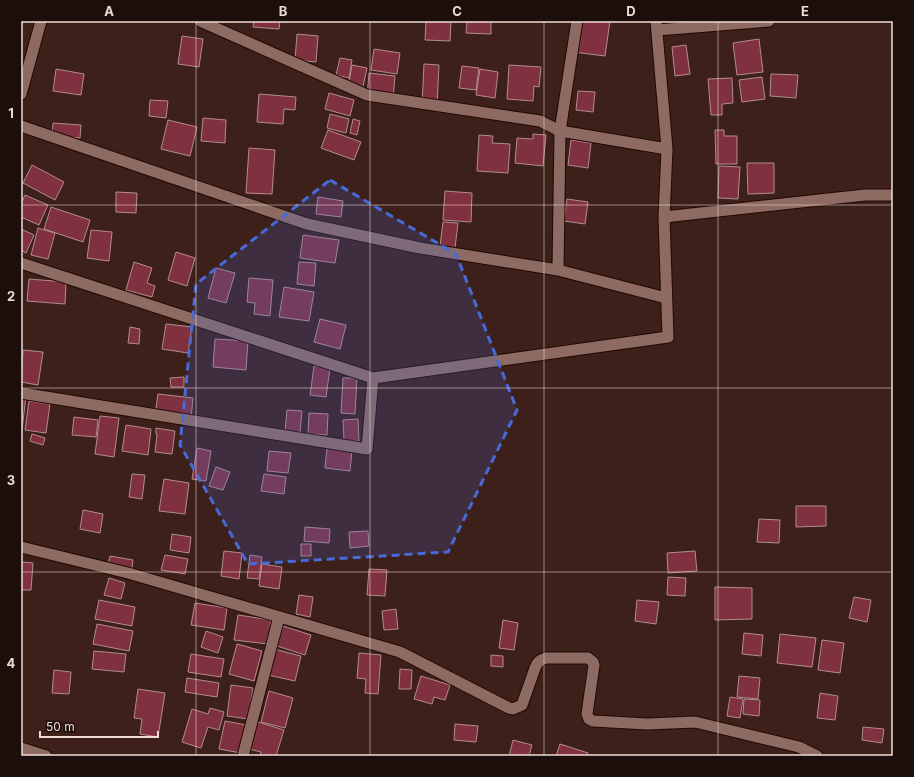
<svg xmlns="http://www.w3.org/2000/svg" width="914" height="777" viewBox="0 0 914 777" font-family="Inter,sans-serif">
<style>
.building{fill:#80313f;stroke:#b28c90}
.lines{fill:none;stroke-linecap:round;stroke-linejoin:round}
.minor-casing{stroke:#220804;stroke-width:13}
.minor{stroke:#8d6b62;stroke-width:11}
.marked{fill:#476ad8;fill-opacity:0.2;stroke:#476ad8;stroke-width:3;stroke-dasharray:8 5;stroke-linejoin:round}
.grid{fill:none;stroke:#efdbd6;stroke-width:1;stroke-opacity:0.55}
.neatline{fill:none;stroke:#efdbd6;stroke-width:1.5}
.grid-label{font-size:13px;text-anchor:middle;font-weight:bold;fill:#efdbd6}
</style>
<rect width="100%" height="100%" fill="#3d2019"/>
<!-- building -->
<path class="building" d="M254 21H280L279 29 253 27Z
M426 21H451L450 41 425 40Z
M467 21H491V34L466 33Z
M578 21H610L605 56 573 52Z
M297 34 318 36 316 62 295 60Z
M182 36 203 39 199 67 178 64Z
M759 39 763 72 737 75 733 43Z
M686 45 690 74 675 76 672 47Z
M374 49 400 53 397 74 371 70Z
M340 58 352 60 349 78 336 75Z
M424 64 439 65 437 105H422Z
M352 65 367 68 362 91 348 88Z
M509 65 541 67 539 87 534 86 533 101 507 99Z
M462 66 479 68 476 90 459 88Z
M56 69 84 74 81 95 53 91Z
M480 69 498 72 495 98 476 95Z
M369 73 395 76 393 99 367 97Z
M771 74 798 75 796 98 770 96Z
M762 77 765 99 742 102 739 80Z
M732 78 733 103 722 104V115H711L708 79Z
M578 91 595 92 593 112 576 110Z
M329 93 354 100 350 116 325 109Z
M259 94 296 97 295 110 284 109 283 124 257 122Z
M150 100 168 101 166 118 149 116Z
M330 114 349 119 346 133 327 128Z
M203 118 226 120 225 143 201 141Z
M353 119 360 121 357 135 350 133Z
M168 120 197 127 190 156 161 149Z
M53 123 81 125 80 138 52 136Z
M328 130 361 142 354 160 321 148Z
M715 130H724V136H737V164H716Z
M533 134 546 135 543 166 515 163 517 138 533 139Z
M479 135 493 136 492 143 510 144 508 173 477 171Z
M571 140 591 143 588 168 568 165Z
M249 148 275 150 272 194 246 193Z
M747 163H774V193L748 194Z
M32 165 64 182 55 200 23 183Z
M719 166 740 167 738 199 718 198Z
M445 191 472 193 471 222 443 220Z
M116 192 137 193 136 213 116 212Z
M25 195 48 205 39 225 21 217V204Z
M318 197 343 201 341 217 316 214Z
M567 199 588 202 585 224 564 221Z
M51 207 90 220 83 242 44 229Z
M443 222 458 223 455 248 440 246Z
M38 228 55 233 48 259 31 255Z
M21 229 34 235 26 253 21 250Z
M91 230 112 232 109 261 87 258Z
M303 235 339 240 335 263 300 258Z
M176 252 195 258 187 286 168 280Z
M134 262 152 268 147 283 155 286 152 297 126 290Z
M299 262 316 263 314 286 297 284Z
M216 268 235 273 226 303 208 298Z
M249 278 273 280 270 316 254 314 255 303 247 302Z
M29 279 66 282 65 304 27 301Z
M284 287 314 292 309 321 279 317Z
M320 319 346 325 340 349 314 342Z
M166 324 192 327 188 353 162 349Z
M130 327 140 329 139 344 128 343Z
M215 339 248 341 246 370 213 367Z
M23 350 43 352 38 385 21 382Z
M314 366 330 368 326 397 310 395Z
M184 377V387H171L170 378Z
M343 378H357L355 414 341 413Z
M158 394 193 398 191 419 155 415Z
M21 396H26L22 430H21Z
M29 401 50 404 46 433 25 430Z
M287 410 302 411 300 432 285 431Z
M309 413 328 414 327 435 308 434Z
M100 416 119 418 114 457 95 454Z
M74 417 98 420 96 437 72 435Z
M358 419 359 441H344L343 420Z
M126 425 151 429 148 455 122 451Z
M156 428 175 431 172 454 155 452 157 434H156Z
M32 434 45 438 43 445 30 441Z
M197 448 211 451 206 481 192 479Z
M327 448 352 450 350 471 325 468Z
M269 451 291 453 288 473 267 471Z
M216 467 230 472 223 490 209 486Z
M132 474 145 475 142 499 129 497Z
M264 474 286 477 284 494 261 491Z
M164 479 189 483 185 514 159 511Z
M796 506H826V526L796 527Z
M83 510 103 514 100 533 80 529Z
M759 519 780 520 779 543 757 542Z
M305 527 330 529 329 543 304 541Z
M368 531 369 546 350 548 349 532Z
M172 534 191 537 189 553 170 550Z
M301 544H311V556H301Z
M224 551 242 553 239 579 221 576Z
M695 551 697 571 668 573 667 553Z
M165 555 188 559 185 574 161 570Z
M250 555 262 557 259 579 247 578Z
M110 556 133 560 132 568 108 564Z
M21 562 33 563 31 590H21Z
M262 564 282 567 279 589 259 586Z
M369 569 387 570 385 596 367 595Z
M668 577 686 578 685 596 667 595Z
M109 578 125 583 121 599 104 595Z
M715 587 752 588V619L715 620Z
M299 595 313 597 310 617 296 614Z
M854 597 871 600 867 622 849 618Z
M99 600 135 607 132 626 95 619Z
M637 600 659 602 656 624 635 621Z
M195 603 227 608 224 630 191 625Z
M396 609 398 629 384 630 382 611Z
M238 615 271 620 268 644 234 640Z
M503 620 518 623 514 650 499 648Z
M97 624 133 631 129 651 93 644Z
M283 626 311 635 305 655 277 646Z
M206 631 223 637 218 653 201 647Z
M744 633 763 635 761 656 742 654Z
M780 634 816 638 812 667 777 663Z
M822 640 844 643 840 673 818 670Z
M237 644 262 651 254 681 229 674Z
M274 649 301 656 295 681 268 675Z
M94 651 126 654 124 672 92 669Z
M359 653 381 655 378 694 365 693 366 679 357 678Z
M191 654 224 659 221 677 188 672Z
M491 655 503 656V667L491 666Z
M400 669 412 670 411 689H399Z
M54 670 71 672 69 694 52 693Z
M421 676 450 685 445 700 434 697 432 704 414 699Z
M739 676 760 678 758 699 737 697Z
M187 678 219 683 217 697 185 692Z
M231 685 253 688 248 719 227 716Z
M138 689 165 693 158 737 140 734 142 719 134 718Z
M269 691 293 698 285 728 261 722Z
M820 693 838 696 835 720 817 718Z
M730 697 743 699 740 718 727 716Z
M744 699 760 700 759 716 743 714Z
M210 708 224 712 219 730 208 727 201 748 182 742 192 709 208 714Z
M225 721 246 725 241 753 219 749Z
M258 722 284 730 276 756H260L261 752 249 749Z
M455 724 478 726 476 742 454 740Z
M863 727 884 729 882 743 862 740Z
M513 740 532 745 529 756H509Z
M560 744 588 753 587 756H556Z"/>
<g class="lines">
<!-- minor casing -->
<g class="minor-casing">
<path id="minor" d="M200 21 367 95 540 121 560 131 558 270 666 298
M577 21 560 131 667 149
M657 30 769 21
M21 94 41 21
M21 126 307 224 420 248 558 270
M664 217 865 195H893
M21 263 373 378
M21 393 367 449 373 378 668 337 664 217 667 149 656 21
M21 547 128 573 400 652 509 708 513 709 522 705 535 668C537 662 540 660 546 658H588L593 662 594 665 587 714 589 719 593 721 647 724 695 722 799 747 817 756
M21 748 46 756
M243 756 279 617"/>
</g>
<!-- minor -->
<use href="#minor" class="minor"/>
</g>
<!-- marked area -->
<path class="marked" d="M330 180 456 254 517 410 448 552 248 564 180 445 196 284Z"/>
<!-- grid -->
<path class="grid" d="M196 21V756M370 21V756M544 21V756M718 21V756M21 205H893M21 388H893M21 572H893"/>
<!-- border -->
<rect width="914" height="777" fill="none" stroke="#1b0e0b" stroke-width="44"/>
<!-- scale -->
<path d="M40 731v6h118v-6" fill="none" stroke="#efdbd6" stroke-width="2"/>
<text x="46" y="731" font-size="12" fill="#efdbd6" stroke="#1b0e0b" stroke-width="3" paint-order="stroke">50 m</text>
<rect x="22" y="22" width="870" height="733" class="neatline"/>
<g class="grid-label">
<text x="109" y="16">A</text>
<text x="283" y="16">B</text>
<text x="457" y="16">C</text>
<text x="631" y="16">D</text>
<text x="805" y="16">E</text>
<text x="11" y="118">1</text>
<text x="11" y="301">2</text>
<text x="11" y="485">3</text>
<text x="11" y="668">4</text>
</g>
</svg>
